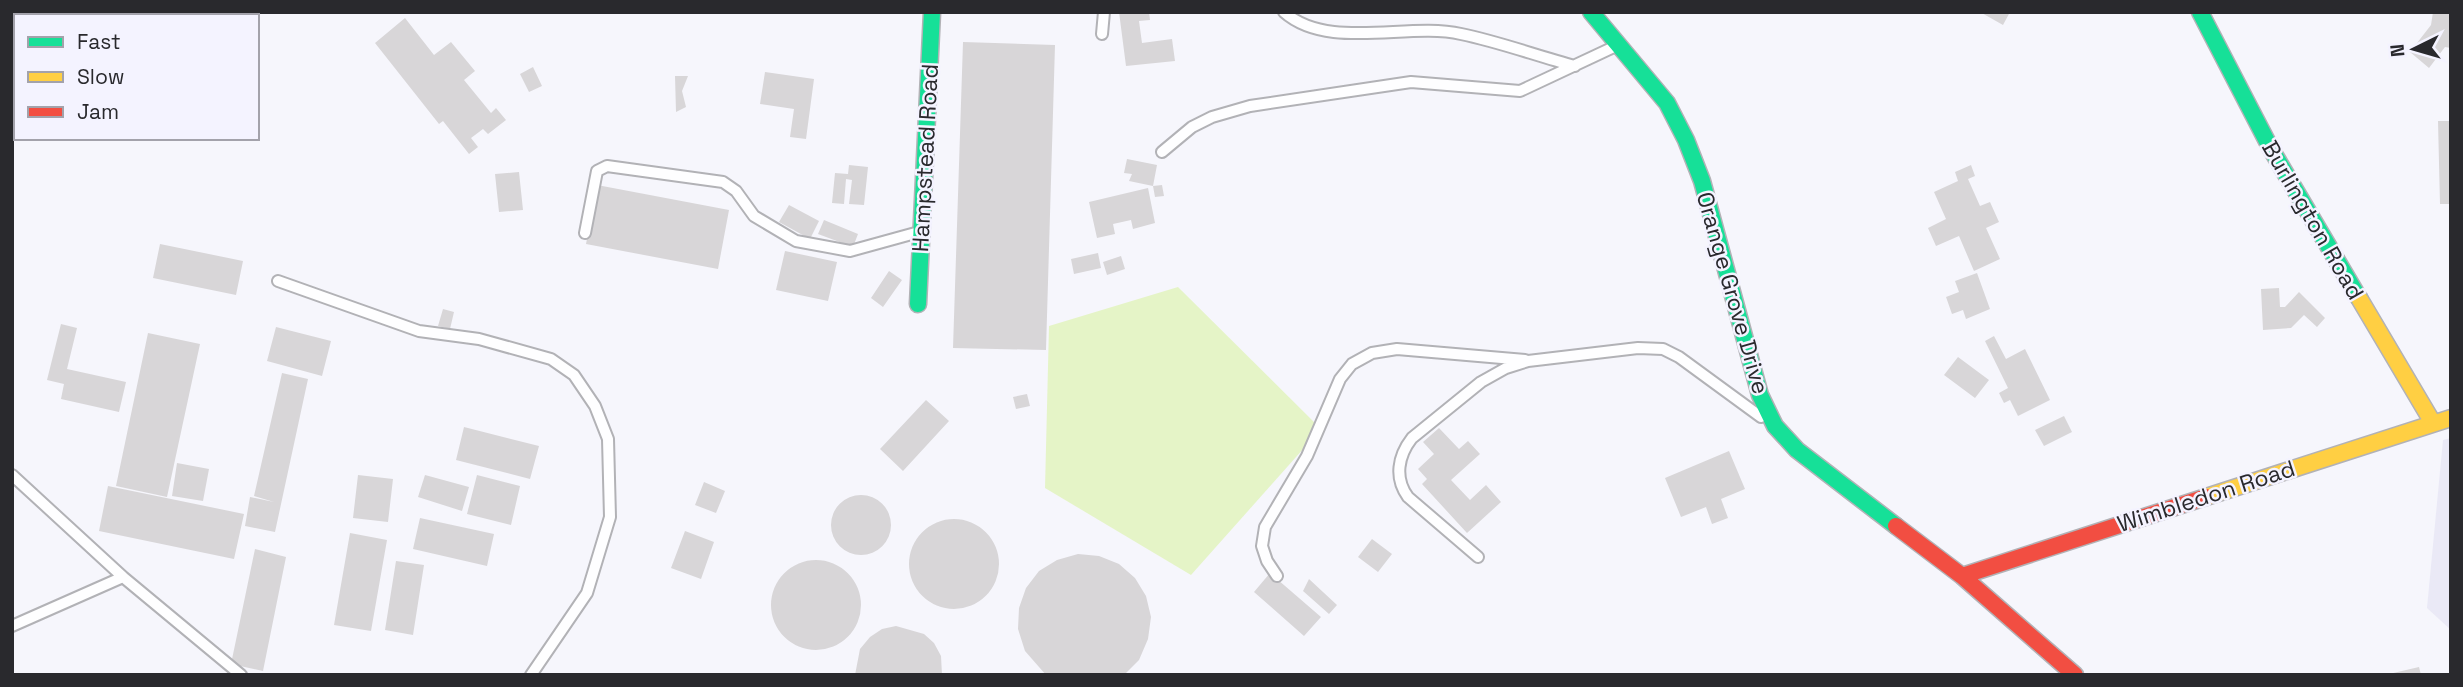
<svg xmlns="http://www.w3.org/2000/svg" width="2463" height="687" viewBox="0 0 2463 687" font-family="'Space Grotesk',sans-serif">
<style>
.built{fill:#eae9f6}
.green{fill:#e5f4c7}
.building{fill:#d8d6d8}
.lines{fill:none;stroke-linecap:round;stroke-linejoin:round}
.lane-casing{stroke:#b2b2b6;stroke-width:14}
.fast-casing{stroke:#b2b2b6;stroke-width:19}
.slow-casing{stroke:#b2b2b6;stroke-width:19}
.jam-casing{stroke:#b2b2b6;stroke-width:19}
.lane{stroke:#fefeff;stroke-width:10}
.fast{stroke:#16e098;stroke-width:16}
.slow{stroke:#ffcf43;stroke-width:16}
.jam{stroke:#f24e42;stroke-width:16}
.labels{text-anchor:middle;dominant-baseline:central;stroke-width:5;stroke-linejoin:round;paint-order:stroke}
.street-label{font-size:23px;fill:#29292d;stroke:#f4f3ff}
</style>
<rect width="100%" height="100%" fill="#f6f6fc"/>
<!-- built -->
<path class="built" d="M2451 438V630L2427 608 2443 440Z"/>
<!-- green -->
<path class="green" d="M1178 287 1321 429 1191 575 1045 488 1049 326Z"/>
<!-- building -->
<path class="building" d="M1119 12H1149L1150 20 1139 21 1142 43 1172 39 1175 61 1126 66Z
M1980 12H2010L2003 25Z
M2433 12H2451V48L2445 47 2429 68 2410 52 2431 25Z
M405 18 434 55 451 42 475 71 464 80 491 113 496 108 506 120 488 134 483 129 471 138 478 147 469 154 443 121 439 124 375 43Z
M963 42 1055 45 1046 350 953 348Z
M533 67 542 86 529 92 520 74Z
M765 72 814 79 806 139 790 137 794 109 760 104Z
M675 76H688L682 91 686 107 676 112Z
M2438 121H2451V204H2440Z
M1127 159 1157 165 1153 186 1129 181 1132 174 1124 173Z
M849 165 868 167 864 205 849 204 852 180 846 179 844 204 832 203 835 173 848 174Z
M1971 165 1975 176 1968 179 1980 206 1990 202 1999 222 1986 228 2000 259 1974 271 1959 236 1936 246 1928 228 1946 219 1934 192 1958 181 1955 172Z
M519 172 523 210 499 212 495 174Z
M597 185 729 210 718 269 586 244Z
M1162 185 1164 196 1155 197 1153 186Z
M1148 188 1155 223 1133 229 1131 220 1113 224 1115 234 1097 238 1089 202Z
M789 205 819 221 810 239 779 222Z
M824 220 858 234 853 247 818 234Z
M160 244 243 261 236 295 153 278Z
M785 251 837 262 828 301 776 290Z
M1098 253 1101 268 1074 274 1071 259Z
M1121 256 1125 269 1107 275 1103 262Z
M889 271 902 280 883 307 871 298Z
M1977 273 1990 309 1966 319 1963 310 1952 314 1946 297 1959 292 1955 281Z
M2279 288 2280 307H2285L2299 292 2325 318 2317 327 2304 315 2291 328 2263 330 2261 289Z
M443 309 454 312 450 329 438 326Z
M61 324 77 328 67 369 126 382 119 412 61 399 64 384 47 380Z
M276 327 331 341 322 376 267 361Z
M148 333 200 344 167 497 116 486Z
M1994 336 2006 359 2025 349 2050 400 2018 416 2010 400 2004 403 1999 393 2008 388 1985 341Z
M1958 357 1989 380 1975 398 1944 375Z
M282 373 308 379 275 532 245 526 250 497 274 502 254 496Z
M1027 394 1030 406 1016 409 1013 397Z
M926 400 949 421 903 471 880 449Z
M2064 416 2072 432 2044 446 2035 430Z
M464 427 539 446 530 479 456 460Z
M1439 428 1459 449 1468 441 1480 454 1451 480 1470 500 1486 485 1501 502 1467 533 1422 484 1427 479 1418 469 1434 454 1423 442Z
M1729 451 1745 489 1721 499 1728 518 1712 524 1706 507 1681 517 1665 478Z
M177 463 209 469 203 501 172 496Z
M358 475 393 479 388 522 353 518Z
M425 475 469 487 462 511 418 497Z
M477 475 520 486 511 525 467 514Z
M704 482 725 491 716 513 695 505Z
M108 486 244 514 234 559 99 531Z
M831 525a30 30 0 1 1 60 0a30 30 0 1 1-60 0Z
M420 518 494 534 487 566 413 549Z
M909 564a45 45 0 1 1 90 0a45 45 0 1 1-90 0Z
M685 531 714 542 701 579 671 568Z
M350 533 387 540 371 631 334 625Z
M1372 539 1392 554 1378 572 1358 557Z
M255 549 286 557 263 671 231 664Z
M1078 554 1099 556 1119 564 1135 578 1146 596 1151 617 1148 639 1139 660 1124 675H1046L1025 651 1018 629 1019 608 1026 588 1039 571 1057 560Z
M771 605a45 45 0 1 1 90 0a45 45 0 1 1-90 0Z
M396 561 424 565 413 635 385 630Z
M1270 573 1321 617 1304 636 1254 592Z
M1309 579 1337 605 1329 614 1303 591Z
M896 626 924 634 934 643 941 656 942 675H855L860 649 870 637 882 629Z
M2419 667 2421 675H2389V674Z"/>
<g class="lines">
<!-- lane casing -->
<g class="lane-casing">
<path id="lane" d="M1284 12C1328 51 1408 22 1461 34 1500 42 1537 56 1575 66
M1102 34 1104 12
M1162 152 1192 127 1212 117 1250 106 1411 82 1520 91 1616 46
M585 233 597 171 607 166 723 182 736 191 754 216 796 241 850 251 919 232
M278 281 419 331 479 339 551 359 574 375 595 406 608 439 610 517 587 593 531 675
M12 475 123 577
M1478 557 1408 497C1394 478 1398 456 1412 438L1481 382 1506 368 1528 361 1638 348 1663 349 1679 357 1761 417
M1277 576 1267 561 1262 546 1265 527 1307 456 1340 379 1352 364 1372 353 1397 349 1525 360
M12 626 123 577 241 675"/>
</g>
<!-- fast casing -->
<g class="fast-casing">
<path id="fast" d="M1591 12 1667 103 1686 140 1702 181 1760 395 1775 426 1797 450 1896 526
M2200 12 2271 149 2359 298
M918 304 932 12"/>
</g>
<!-- slow casing -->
<g class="slow-casing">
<path id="slow" d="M2359 298 2433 423
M2206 497 2451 418"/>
</g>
<!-- jam casing -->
<g class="jam-casing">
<path id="jam" d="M1896 526 1962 576 2075 675
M1962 576 2206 497"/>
</g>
<!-- lane -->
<use href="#lane" class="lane"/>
<!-- fast -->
<use href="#fast" class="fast"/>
<!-- slow -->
<use href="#slow" class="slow"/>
<!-- jam -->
<use href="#jam" class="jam"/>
</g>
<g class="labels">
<!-- street labels -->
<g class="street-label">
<text transform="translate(925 158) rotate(-87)">Hampstead Road</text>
<text transform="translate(2313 220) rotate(60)">Burlington Road</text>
<text transform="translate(1733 293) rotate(74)">Orange Grove Drive</text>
<text transform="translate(2206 496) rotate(-18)">Wimbledon Road</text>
</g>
</g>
<!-- border -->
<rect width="2463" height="687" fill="none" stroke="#29292d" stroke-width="28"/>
<!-- legend -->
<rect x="14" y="14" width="245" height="126" fill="#f4f3ff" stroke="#a3a2ab" stroke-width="2"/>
<rect x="28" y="37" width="35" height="10" fill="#16e098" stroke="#a3a2ab" stroke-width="2"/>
<text x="77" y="49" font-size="21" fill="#29292d">Fast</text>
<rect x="28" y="72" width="35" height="10" fill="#ffcf43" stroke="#a3a2ab" stroke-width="2"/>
<text x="77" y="84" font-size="21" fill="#29292d">Slow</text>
<rect x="28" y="107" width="35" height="10" fill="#f24e42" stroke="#a3a2ab" stroke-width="2"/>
<text x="77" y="119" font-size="21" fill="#29292d">Jam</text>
<!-- north arrow -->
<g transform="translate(2414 49) rotate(265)" stroke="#f4f3ff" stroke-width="5" paint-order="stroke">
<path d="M0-5L12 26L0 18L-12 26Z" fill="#29292d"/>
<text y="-10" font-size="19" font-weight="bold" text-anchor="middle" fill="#29292d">N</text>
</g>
</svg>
